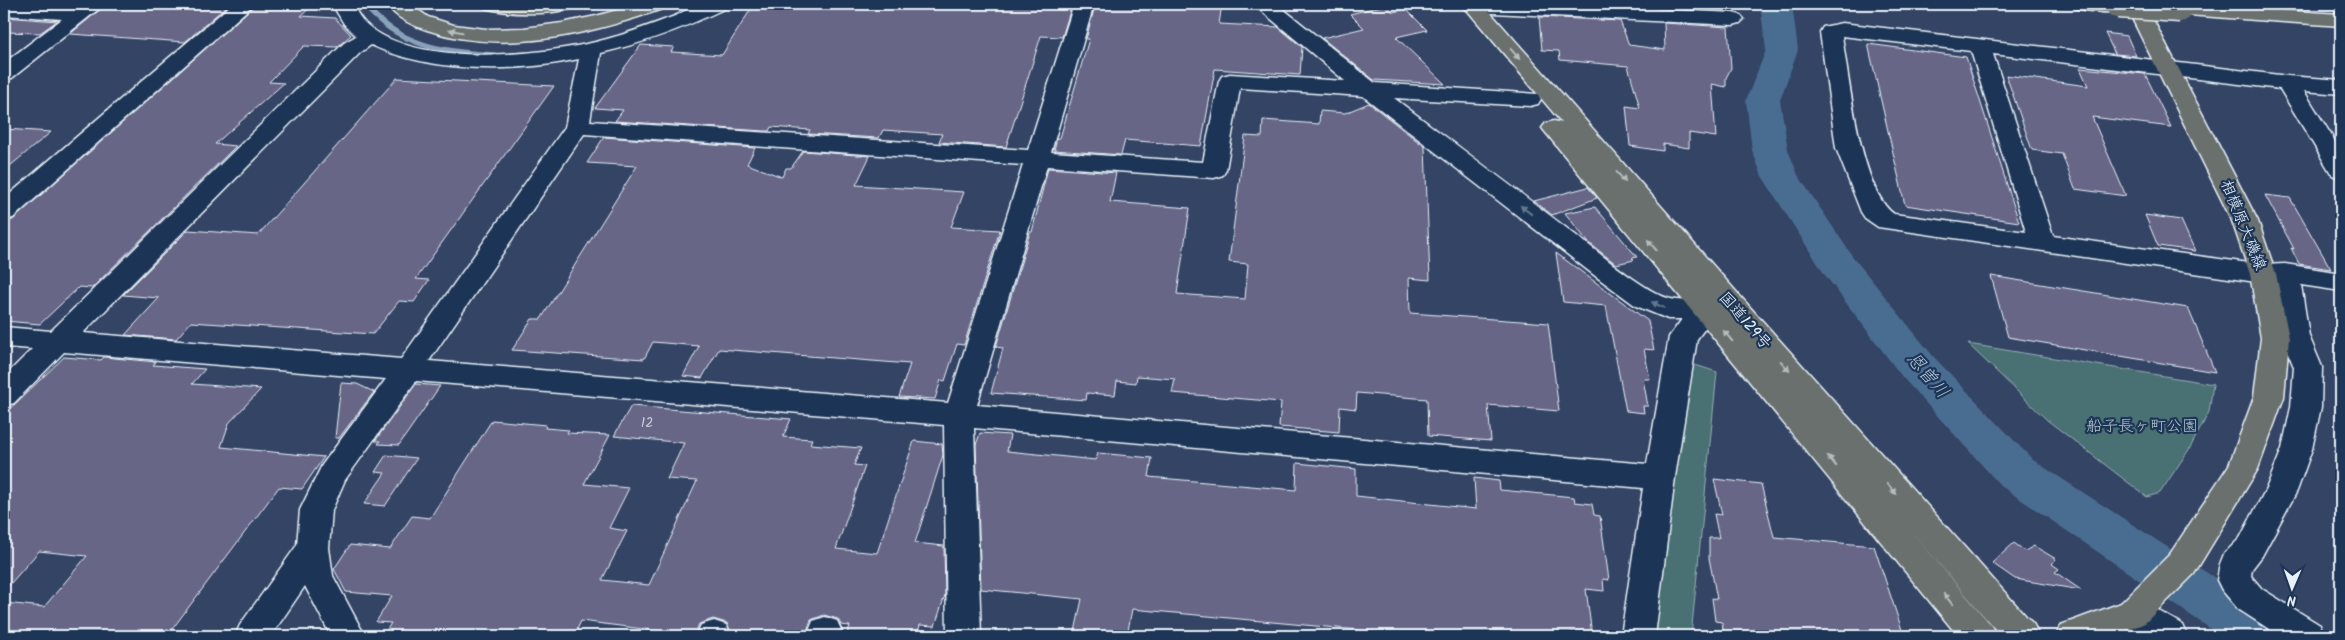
<svg xmlns="http://www.w3.org/2000/svg" width="2345" height="640" viewBox="0 0 2345 640" font-family="Kalam,'Klee One',sans-serif">
<style>
.green{fill:#486f73;stroke:#98b0b6}
.lines{fill:none;stroke-linecap:round;stroke-linejoin:round}
.stream{stroke:#89a2ba;stroke-width:5.5}
.river{fill:#4a6d91;fill-rule:evenodd}
.building{fill:#676687;stroke:#e8f1f8}
.minor-casing{stroke:#e8f1f8;stroke-width:3}
.major-casing{stroke:#e8f1f8;stroke-width:3}
.highway-casing{stroke:#e8f1f8;stroke-width:3}
.minor{fill:#1d3557;fill-rule:evenodd}
.major{fill:#6a706d;fill-rule:evenodd}
.highway{fill:#6a706d;fill-rule:evenodd}
.highway-bridge-casing{stroke:#e8f1f8;stroke-width:27;stroke-linecap:butt}
.highway-bridge{stroke:#6a706d;stroke-width:24}
.oneway{fill:#b6bdc0}
.oneway2{fill:#64778f}
.labels{text-anchor:middle;dominant-baseline:central;stroke-width:4.5;stroke-linejoin:round;paint-order:stroke}
.number-label{font-size:14px;fill:#c8cedc}
.street-label{font-size:16px;fill:#e8f1f8;stroke:#1d3557}
.park-label{font-size:16px;fill:#b0c4c9;stroke:#1d3557}
.water-label{font-size:18px;font-style:italic;fill:#b1c3d4;stroke:#1d3557}
</style>
<rect width="100%" height="100%" fill="#334465"/>
<filter id="ink" filterUnits="userSpaceOnUse"><feTurbulence type="fractalNoise" baseFrequency=".02" numOctaves="2"/><feDisplacementMap in="SourceGraphic" scale="10" xChannelSelector="R" yChannelSelector="G"/><feConvolveMatrix kernelMatrix="1 2 1 2 8 2 1 2 1" color-interpolation-filters="sRGB"/></filter>
<g filter="url(#ink)">
<!-- green -->
<path class="green" d="M1968 344 2213 384 2209 412 2190 448 2160 493 2147 497 2047 420Z
M1692 364 1717 372 1691 636H1650L1681 380Z"/>
<g class="lines">
<!-- stream -->
<path class="stream" d="M364 4C398 46 443 52 494 55"/>
<!-- river -->
<path class="river" d="M1760 4H1792L1798 50 1780 100 1788 150 1798 175 1853 257 1933 356 2033 460 2280 620 2288 636H2221L2001 486 1903 378 1825 275 1762 176 1752 150 1746 100 1766 50Z"/>
</g>
<!-- building -->
<path class="building" d="M107 4H229L185 42 70 34Z
M256 4H314L301 16 335 18 351 35 337 47 304 46 269 82 284 83 215 144 236 146 92 288 79 287 40 324 4 321V225L14 219Z
M754 4H1053L1072 5 1062 37 1041 36 1006 147 939 142 942 134 883 130 879 138 808 134 810 130 771 127 769 131H764L615 121 623 110 595 108 641 45 674 47 671 52 722 55Z
M1099 4H1222L1219 24 1278 27 1302 47 1300 75 1215 69 1201 146 1125 140 1121 155 1054 150 1057 138H1060L1089 39H1086L1095 6H1098Z
M1385 5 1393 12 1406 9 1427 30 1396 37 1445 84 1374 80 1322 38 1364 28 1350 14Z
M4 17 57 21 40 33 4 32Z
M1539 17 1620 21 1629 45 1665 50 1664 23 1728 27 1731 68 1726 78V87L1712 84 1716 137 1689 133V148L1663 144V151L1630 146 1626 106 1640 108 1628 66 1560 60 1559 51 1542 50Z
M2105 33 2127 36 2136 56 2115 54Z
M1868 44 1966 57 2019 222 1905 205Z
M2080 68 2145 74 2171 127 2092 117 2126 196 2075 189 2062 154 2032 150 2006 75 2088 86Z
M397 78 554 86 416 279 429 280 414 302 399 301 373 334 191 322 176 339 125 335 159 298 123 295 188 230 258 235Z
M1369 103 1425 147 1430 280 1409 278 1410 313 1548 323 1559 411 1488 405 1491 441 1428 436 1427 399 1357 393 1356 409 1340 407 1339 432 1279 427 1281 402 1172 393 1175 379 1137 376 1136 383 1117 381 1115 395 1087 393 1086 400 991 393 1003 348 996 347 1030 232H1032L1048 168 1116 173 1110 202 1190 208 1177 294 1245 299 1248 264 1229 262 1245 136 1262 137 1263 120 1319 124 1320 111 1345 113Z
M4 129 51 132 4 171Z
M604 137 755 148 747 164 782 177 786 168H791L803 151 870 156 856 185 964 192 951 227 1000 230 964 345 957 344 945 381 941 380 935 399 899 397 910 364 719 349 702 378 683 376 699 346 653 342 644 359 512 350 532 319H541L637 166 587 163Z
M1588 187 1597 198 1552 215 1534 201Z
M2265 195 2290 198 2331 269 2299 264 2291 248 2294 249Z
M1595 207 1637 257 1632 258 1634 260 1616 264 1588 242 1565 213Z
M2145 215 2181 220 2195 251 2158 246Z
M1556 253 1648 321 1654 350 1644 349 1650 379H1643L1648 406H1643L1644 413 1626 411 1606 306 1563 302Z
M1991 276 2188 308 2215 372 2008 337Z
M64 357 101 360 104 357 156 362 153 365 205 369 192 384 261 389 229 423 221 447 324 457 302 489 279 487 167 636H4V603L44 607 87 556 39 551 4 591V413L15 404Z
M341 383 357 384 374 392 339 438H335Z
M416 384 440 386 399 445 378 444 380 441H375Z
M631 406 791 419 783 437 812 439 810 444 861 448 854 465 865 466 836 549 877 553 914 441 942 444 943 455 915 543 944 546 945 595 935 626 920 625 917 636H846L850 626 841 625 838 619 824 615 811 620 805 636H733L727 623 713 619 699 624 694 636H648L651 630 581 621 574 636H383L391 623 376 622 392 596 346 592 334 569 350 545 390 549 412 516 430 518 492 420 546 425 545 428 569 430 567 433 610 435 584 484 629 488 609 528 627 531 602 580 649 585 697 481 667 479 684 443 614 436Z
M980 433 1010 435 1007 451 1096 460 1098 453 1152 458 1149 477 1296 490 1297 463 1356 469V496L1476 509 1474 478 1499 481 1500 490 1574 497 1575 502 1592 504 1594 515 1600 516 1609 580 1603 579 1604 591 1586 589 1592 635 1571 632 1572 636H1423L1132 609 1127 636H1074L1082 599 981 589 976 445Z
M386 455 417 458 385 506 364 504 385 473 375 472Z
M1714 479 1761 484 1774 537 1874 546 1904 636H1724L1722 622 1715 621 1712 598 1717 599 1709 558V538H1719L1714 514 1722 515Z
M2014 543 2025 551 2034 546 2056 559 2052 564 2059 569 2055 572 2081 590 2015 579 1992 563Z"/>
<g class="lines">
<!-- minor casing -->
<g class="minor-casing">
<path id="minor" d="M4 4 77 7 82 4H105L12 78 4 80V63L62 19 4 15Z
M232 4H254L13 218 4 220V199Z
M332 4H352C356 10 359 17 365 23 414 69 546 56 607 39 630 33 653 24 675 16 684 12 693 5 703 4 711 2 721 4 729 4L726 8C686 27 645 43 601 53L590 121 1028 150 1074 4H1094L1051 152 1203 162 1219 81 1222 76 1230 74 1345 81 1258 8 1255 4H1277L1375 83 1538 94 1541 99 1538 104 1530 106 1394 98C1458 146 1522 194 1586 243 1604 257 1650 295 1671 299 1690 304 1710 294 1728 299L1732 306 1728 313 1714 316 1697 339 1675 477 1655 636H1621L1643 488 974 428 981 636H947L944 425 416 381 345 480 332 510 329 548 333 576 365 636H331L305 586 271 636H235L240 625 297 545 300 510 322 465 386 379 64 352 14 403 4 406V377L32 349 4 347V327L51 331 344 43 356 36 344 24ZM371 45C431 73 515 73 579 59L565 127 401 359 83 333 360 53ZM1240 88 1363 96 1594 275 1636 306 1668 319H1682L1669 337 1647 464 977 405 1047 166 1214 178 1223 175 1226 170ZM584 134 1023 165 948 403 429 361Z
M1465 4H1554L1733 13 1740 15 1744 19 1740 23 1733 25 1474 12 1467 10 1464 6Z
M1842 23 2288 76 2341 80V94L2304 91 2341 151V178L2332 175 2280 89 1993 54 2053 236 2263 265 2285 264 2341 273V291L2301 285 2309 336 2322 367 2321 407 2312 449 2297 491 2262 556 2252 569 2251 576 2262 589 2320 625 2325 636H2280L2238 609 2222 590 2217 580 2220 564 2224 554 2240 538 2266 489 2282 449 2291 407 2294 367 2281 336 2274 283H2263L1878 227 1865 218 1861 212 1836 148 1820 32 1823 27ZM1842 36 1971 51 2026 232 1894 214C1860 190 1849 77 1842 36Z
M2133 598 2145 603 2183 625 2188 636C2160 636 2130 640 2116 613L2121 603Z
M825 617 837 621 842 632 841 636H807L813 621Z
M714 621 726 625 731 636H696L701 625Z"/>
</g>
<!-- major casing -->
<g class="major-casing">
<path id="major" d="M2125 4H2145L2258 221 2276 274 2289 338 2284 397 2258 469 2194 574 2145 623 2112 636H2056L2061 625 2121 603 2170 554 2229 465 2254 397 2261 338 2250 274 2232 221Z"/>
</g>
<!-- highway casing -->
<g class="highway-casing">
<path id="highway" d="M387 4H410L428 17 454 25 486 29 524 28 562 23 596 16 638 4H668L665 8C591 34 504 56 427 30 413 26 394 17 387 4Z
M482 4H577L574 8C547 15 512 15 485 8Z
M1462 4H1483L1740 296 2034 625 2039 636H2001L1909 529 1991 625 1996 636H1958L1546 133 1542 128 1546 123 1554 121 1562 123Z
M2073 4H2127L2128 6 2125 10C2111 14 2090 12 2076 8Z
M2180 4 2341 14V26L2173 14 2170 10 2173 6Z"/>
</g>
<!-- minor -->
<use href="#minor" class="minor"/>
<!-- major -->
<use href="#major" class="major"/>
<!-- highway -->
<use href="#highway" class="highway"/>
<!-- highway-bridge casing -->
<g class="highway-bridge-casing">
<path id="highway-bridge" d="M2118 6 2180 10"/>
</g>
<!-- highway-bridge -->
<use href="#highway-bridge" class="highway-bridge"/>
</g>
<!-- one-way arrows -->
<defs><path id="oneway-solid" d="M-6-.8H1V-3.2L6.5 0L1 3.2V.8H-6Z" transform="scale(1.25)"/></defs>
<g class="oneway">
<use href="#oneway-solid" transform="translate(456 31) rotate(-169)"/>
<use href="#oneway-solid" transform="translate(1515 54) rotate(49)"/>
<use href="#oneway-solid" transform="translate(1621 177) rotate(49)"/>
<use href="#oneway-solid" transform="translate(1652 245) rotate(-130)"/>
<use href="#oneway-solid" transform="translate(1728 336) rotate(-130)"/>
<use href="#oneway-solid" transform="translate(1785 366) rotate(49)"/>
<use href="#oneway-solid" transform="translate(1832 461) rotate(-130)"/>
<use href="#oneway-solid" transform="translate(1892 489) rotate(49)"/>
<use href="#oneway-solid" transform="translate(1948 599) rotate(-130)"/>
</g>
<g class="oneway2">
<use href="#oneway-solid" transform="translate(1526 210) rotate(-142)"/>
<use href="#oneway-solid" transform="translate(1658 305) rotate(-155)"/>
</g>
</g>
<g class="labels">
<!-- number labels -->
<g class="number-label">
<text x="647" y="423">12</text>
</g>
<!-- street labels -->
<g class="street-label">
<text transform="translate(2243 225) rotate(68)">相模原大磯線</text>
<text transform="translate(1745 321) rotate(49)">国道129号</text>
</g>
<!-- park labels -->
<g class="park-label">
<text x="2142" y="426">船子長ヶ町公園</text>
</g>
<!-- water labels -->
<g class="water-label">
<text transform="translate(1927 376) rotate(49)">恩曽川</text>
</g>
</g>
<!-- margin -->
<rect width="2345" height="640" fill="none" stroke="#1d3557" stroke-width="20"/>
<rect x="10" y="10" width="2325" height="620" fill="none" stroke="#e8f1f8" stroke-width="2" filter="url(#ink)"/>
<!-- north arrow -->
<g transform="translate(2292 588) rotate(182)" stroke="#1d3557" stroke-width="4" paint-order="stroke">
<path d="M0-4L9 19L0 12L-9 19Z" fill="#e8f1f8"/>
<text y="-8" font-size="14" font-weight="bold" text-anchor="middle" fill="#e8f1f8">N</text>
</g>
</svg>
